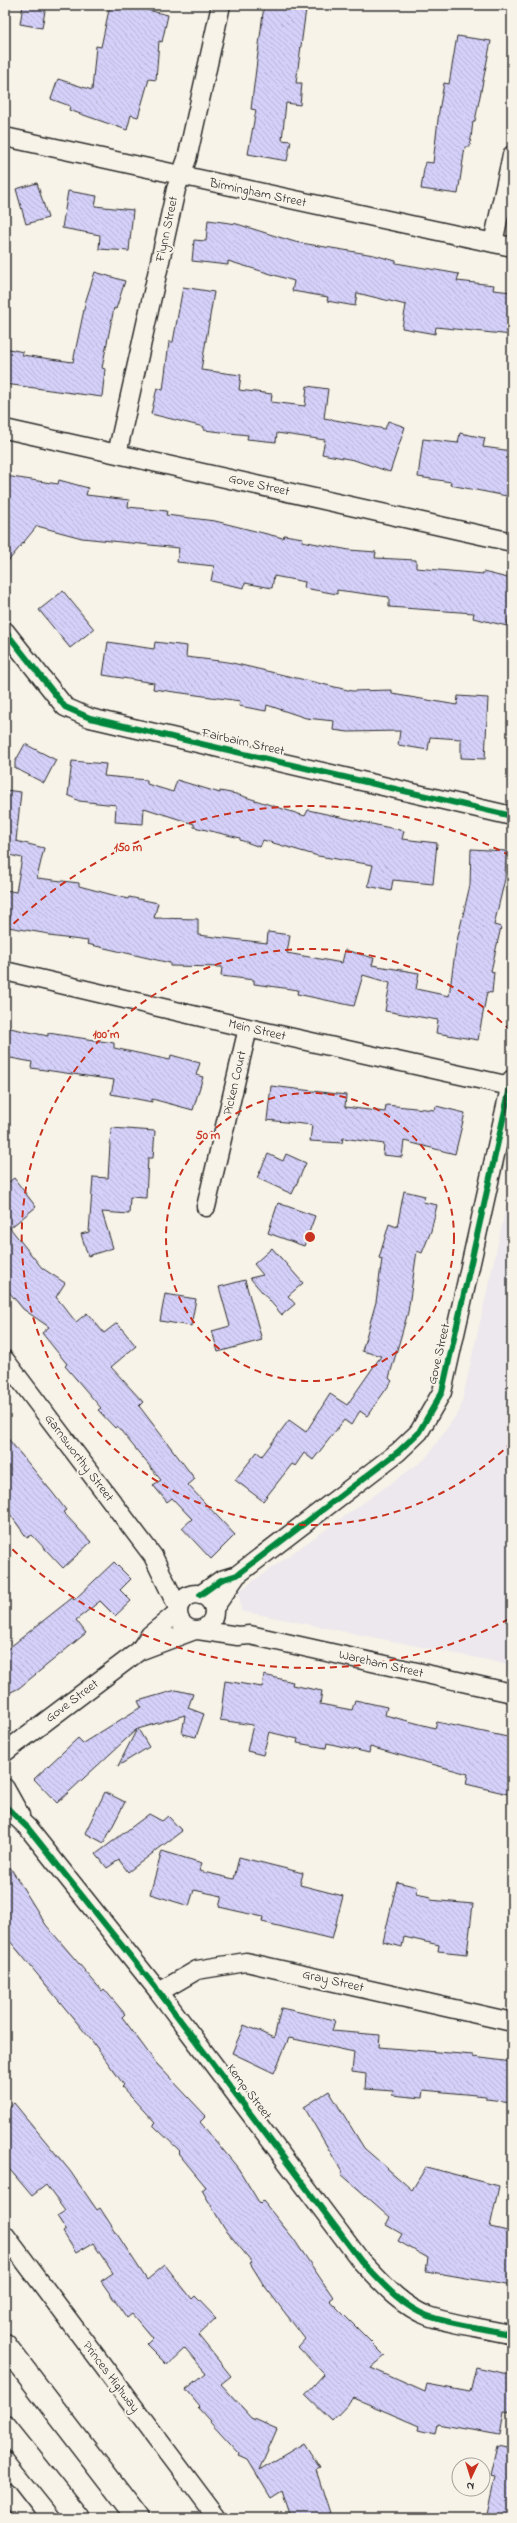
<svg xmlns="http://www.w3.org/2000/svg" width="517" height="2523" viewBox="0 0 517 2523" font-family="'Indie Flower',sans-serif">
<style>
.built{fill:#ece8ed}
.building{fill:url(#building-back-hatch);stroke:#2b2b2b}
.lines{fill:none;stroke-linecap:round;stroke-linejoin:round}
.street-casing{stroke:#2b2b2b;stroke-width:21}
.highway-casing{stroke:#2b2b2b;stroke-width:25}
.street{stroke:#f7f3e8;stroke-width:18}
.highway{stroke:#f7f3e8;stroke-width:22}
.cycleway-casing{stroke:#f7f3e8;stroke-width:8}
.cycleway{stroke:#00873e;stroke-width:6}
.ring{fill:none;stroke:#c8321e;stroke-width:2;stroke-dasharray:7 5}
.labels{text-anchor:middle;dominant-baseline:central;stroke-width:4;stroke-linejoin:round;paint-order:stroke}
.street-label{font-size:13px;fill:#2b2b2b;stroke:#f7f3e8}
.centre{fill:#c8321e;stroke:#f7f3e8;stroke-width:2}
.ring-label{font-size:12px;text-anchor:middle;font-weight:bold;fill:#c8321e;stroke:#f7f3e8;stroke-width:4;stroke-linejoin:round;paint-order:stroke}
</style>
<defs>
<pattern id="building-back-hatch" width="6" height="6" patternUnits="userSpaceOnUse"><rect width="6" height="6" fill="#d4d0f9"/><path d="M-1 5l2 2M0 0l6 6M5-1l2 2" fill="none" stroke="#b6b3d6"/></pattern>
</defs>
<rect width="100%" height="100%" fill="#f7f3e8"/>
<filter id="ink" filterUnits="userSpaceOnUse"><feTurbulence type="fractalNoise" baseFrequency=".025" numOctaves="2"/><feDisplacementMap in="SourceGraphic" scale="8" xChannelSelector="R" yChannelSelector="G"/><feConvolveMatrix kernelMatrix="1 2 1 2 8 2 1 2 1" color-interpolation-filters="sRGB"/></filter>
<g filter="url(#ink)">
<!-- built -->
<path class="built" d="M512 1181V1665L241 1611 239 1591 425 1459 460 1410Z"/>
<!-- building -->
<path class="building" d="M23 5H46L42 28 20 24Z
M110 5H127L168 15 162 42 159 41 156 80 149 79 138 117 131 115 127 130 69 110 70 106 51 99 58 79 92 90 96 46 101 47Z
M264 5 306 9 296 83H302L300 105 286 103 282 140 291 141 287 161 248 154 256 110 251 109Z
M457 36 491 41 475 121H473L470 147H465L458 194 421 189 425 162 433 163 439 111 444 83 449 84Z
M37 183 48 218 26 224 16 189Z
M68 191 97 196 95 206 133 210 129 251 99 249 100 235 62 228Z
M208 220 237 224 295 242 374 255 396 261V263L459 274 457 281 494 285 493 290 512 292V335L436 327 435 334 402 328 406 305 357 293 355 306 327 301 328 297 292 291 294 281 228 261V265L192 261 194 240 206 241Z
M95 272 125 281 116 309 114 308 102 368 105 369 102 397 5 384V348L23 352 22 355 73 362 86 300Z
M183 287 214 292 201 370 241 375 239 390 272 394 271 402 305 406 307 386 328 389 324 418 385 429 388 421 405 427 390 472 354 460 322 454 325 440 277 433 276 442 247 439 248 435 204 430V427L151 414 157 388 163 390 169 342H173Z
M460 433 485 438 483 447 512 451V497L450 485 451 482 418 477 423 439 458 443Z
M5 476 58 484 59 480 88 488 86 495 129 500 128 507 167 511 166 515 215 521 283 538 284 535 303 538 302 541 349 550 376 552 375 558 416 560V568L483 574V572L512 579V604L507 626 473 618 474 613 389 607V597L337 590V594L304 588 305 582 274 576 272 588 245 583 244 588 211 581 214 566 177 562 179 548 82 538 37 526 5 565Z
M63 591 94 629 70 648 39 610Z
M108 642 154 649 155 642 187 646 186 657 228 662 352 691 392 690V694L457 705 458 696 488 698 485 759 461 758V739L430 737 428 750 398 745 400 731 348 732 333 730 334 721 306 718 267 705 266 711 239 706 240 701 153 689 154 683 103 675Z
M25 744 56 760 44 783 15 768V762Z
M72 761 106 764 104 776 147 780V784L173 792 177 780 220 793V791L236 794 305 816 308 810 404 831 402 839 437 843 433 884 393 880 391 891 368 886 373 865 318 856 263 840 260 847 240 840V838L194 827V824L144 808 143 824 115 822 116 805 79 801 68 795Z
M5 790 21 792 16 841 44 848 37 878 79 883V886L128 899 129 897 158 903 154 918 198 919V935L267 943 268 932 290 935 287 953 342 963 345 950 374 958 372 965 419 973 416 989 449 996 456 945 470 885 471 849 506 851 505 879 494 925 501 927 491 971 494 972 492 993 487 992 478 1040 436 1033 438 1020 385 1011 390 983 363 975 354 1006 297 994 298 990 254 984V980L221 976 222 967 170 966V963L87 944 88 941 49 936V934L8 927 10 916 5 915V890L16 892 22 858 5 854Z
M5 1027 48 1036V1033L114 1043V1048L170 1060 171 1055 200 1063 196 1075 203 1077 193 1110 152 1099V1102L111 1094 114 1080 31 1068 32 1062 5 1057Z
M271 1086 346 1095 345 1107 385 1112 386 1105 435 1110 436 1106 465 1113 455 1154 404 1141 402 1157 383 1155 384 1144 343 1138 342 1143 310 1141 312 1125 267 1120Z
M111 1128 155 1131 153 1158H148L146 1198 130 1197 129 1214 102 1212 113 1248 88 1256 81 1234 89 1232 93 1177 108 1178Z
M268 1154 283 1161 286 1154 306 1163 292 1194 257 1178Z
M14 1178 36 1207 10 1228 42 1268 65 1283 56 1297 76 1322 87 1313 104 1333 117 1323 136 1346 111 1367 143 1402 139 1406 195 1479 188 1485 235 1535 211 1559 182 1528 192 1519 172 1498 167 1502 153 1485 161 1480 117 1426 115 1428 98 1410 101 1408 65 1366 67 1364 42 1333 49 1327 23 1309 5 1287V1185Z
M404 1191 425 1196 423 1202 437 1205 431 1231 422 1253 417 1251 408 1312 389 1378 392 1381 367 1416 360 1411 351 1425 344 1420 313 1460 304 1453 295 1466 292 1464 263 1501 235 1480 257 1452 262 1456 289 1420 306 1432 330 1394 347 1405 381 1356 362 1351 376 1302 382 1259 379 1258 389 1224 397 1227Z
M278 1203 315 1216 304 1246 268 1233Z
M272 1248 303 1283 288 1296 295 1304 282 1315 250 1278 263 1275 254 1264Z
M245 1280 262 1340 218 1352 212 1331 230 1326 219 1287Z
M165 1294 196 1299 191 1326 160 1321Z
M5 1435 52 1492 66 1510 63 1512 91 1542 63 1568 32 1535 27 1538 5 1507Z
M114 1562 131 1579 120 1590 131 1601 115 1616 100 1601 76 1620 86 1633 19 1688 5 1695V1651L72 1598 74 1600Z
M264 1675 293 1682 292 1685 322 1691 320 1704 352 1710 355 1700 387 1707 385 1715 435 1728 437 1722 512 1738V1795L466 1784 468 1774 370 1747 369 1753 327 1743 326 1748 297 1743 298 1739 269 1732 263 1755 247 1751 253 1725 220 1720 225 1681 262 1687Z
M176 1690 193 1694 188 1708 204 1714 196 1737 182 1734 185 1715 138 1729 149 1747 118 1766 137 1729 57 1803 34 1779 78 1738 83 1743 141 1707 138 1701Z
M105 1792 125 1802 104 1843 85 1833Z
M149 1814 162 1821 168 1816 182 1831 128 1872 119 1860 107 1868 96 1854Z
M162 1851 202 1863 199 1871 234 1879 239 1857 303 1873 300 1885 343 1896 332 1939 262 1922 263 1917 219 1907 222 1896 194 1890 189 1906 150 1894Z
M5 1859 46 1925 102 1991 104 1989 125 2014 122 2017 156 2063 206 2116 200 2122 238 2168 260 2204 263 2201 293 2238 333 2297 329 2300 385 2356 371 2368 425 2392 427 2384 470 2392 476 2367 512 2375V2412L504 2411 500 2435 437 2424 435 2434 418 2430 419 2426 354 2398 332 2421 305 2395 324 2374 298 2347 305 2339 263 2284 250 2263 252 2262 224 2228 202 2190 206 2187 178 2153 180 2151 153 2125 155 2123 122 2087 124 2085 92 2041 5 1935Z
M397 1882 418 1887 416 1894 431 1897 430 1900 473 1904 467 1954 438 1951 439 1945 404 1937 402 1947 383 1942Z
M281 2008 335 2020 332 2031 380 2035 379 2047 473 2055V2057L512 2062V2102L486 2099V2096L423 2090 422 2098 392 2095 393 2091 365 2089 366 2074 352 2072 354 2052 289 2038 274 2073 232 2053 244 2025 274 2038Z
M329 2091 364 2148 412 2190 426 2167 499 2186 490 2227 512 2232V2286L426 2271 428 2258 398 2241 402 2234 386 2225 390 2217 341 2174 342 2172 304 2107Z
M14 2103 70 2171 97 2210 100 2208 147 2280 165 2265 192 2299 195 2296 216 2318 198 2335 231 2376 221 2384 252 2418 277 2429 259 2470 304 2443 320 2468 316 2470 330 2513 316 2518H291L282 2491 271 2498 248 2460 239 2456 240 2454 198 2408 200 2406 186 2389 206 2373 185 2348 167 2365 146 2344 152 2338 132 2314 127 2318 101 2281 113 2273 93 2243 76 2253 63 2232 66 2230 57 2216 65 2211 46 2185 32 2196 5 2164V2110Z
M497 2446 512 2449V2518H486L495 2477 490 2476Z"/>
<g class="lines">
<!-- street casing -->
<g class="street-casing">
<path id="street" d="M5 137 512 247
M493 243 512 155
M5 429 512 542
M117 454 176 189 187 159 221 5
M5 631 65 707 90 718 512 816
M5 971 248 1028 510 1086
M206 1207 248 1028
M5 1360 153 1556 178 1608
M178 1612a18 18 0 1 1 36 0a18 18 0 1 1-36 0Z
M200 1595 221 1580 237 1575 398 1452 419 1432 442 1392 512 1079
M214 1608 237 1575
M198 1630 238 1636 250 1635 512 1693
M139 1651 150 1635 178 1612
M5 1752 139 1651 195 1630
M5 1788 20 1815
M5 1806 28 1828 159 1992 361 2261C380 2281 401 2306 428 2316 454 2325 485 2328 512 2335
M159 1992 197 1970 246 1962 512 2022
M5 2235 217 2518
M5 2491 26 2518"/>
</g>
<!-- highway casing -->
<g class="highway-casing">
<path id="highway" d="M5 2345 138 2518
M5 2427 78 2518"/>
</g>
<!-- street -->
<use href="#street" class="street"/>
<!-- highway -->
<use href="#highway" class="highway"/>
<!-- cycleway casing -->
<g class="cycleway-casing">
<path id="cycleway" d="M5 631 65 707 90 718 512 816
M200 1595 221 1580 237 1575 398 1452 419 1432 442 1392 512 1079
M5 1806 28 1828 159 1992 361 2261C380 2281 401 2306 428 2316 454 2325 485 2328 512 2335"/>
</g>
<!-- cycleway -->
<use href="#cycleway" class="cycleway"/>
</g>
</g>
<!-- distance rings -->
<g class="ring">
<circle cx="310" cy="1237" r="144"/>
<path d="M512 1442A288 288 0 1 1 512 1032"/>
<path d="M509 1619A431 431 0 0 1 5 1542M5 932A431 431 0 0 1 509 855"/>
</g>
<g class="labels">
<!-- street labels -->
<g class="street-label">
<text transform="translate(258 193) rotate(12)">Birmingham Street</text>
<text transform="translate(167 229) rotate(-78)">Flynn Street</text>
<text transform="translate(259 485) rotate(13)">Gove Street</text>
<text transform="translate(243 742) rotate(13)">Fairbairn Street</text>
<text transform="translate(257 1030) rotate(13)">Mein Street</text>
<text transform="translate(235 1083) rotate(-77)">Picken Court</text>
<text transform="translate(439 1354) rotate(-77)">Gove Street</text>
<text transform="translate(79 1458) rotate(53)">Garnsworthy Street</text>
<text transform="translate(381 1664) rotate(13)">Wareham Street</text>
<text transform="translate(72 1701) rotate(-37)">Gove Street</text>
<text transform="translate(333 1981) rotate(13)">Gray Street</text>
<text transform="translate(249 2092) rotate(53)">Kemp Street</text>
<text transform="translate(111 2377) rotate(53)">Princes Highway</text>
</g>
</g>
<circle cx="310" cy="1237" r="6" class="centre"/>
<g class="ring-label">
<text x="128" y="851">150 m</text>
<text x="106" y="1038">100 m</text>
<text x="208" y="1139">50 m</text>
</g>
<!-- margin -->
<rect width="517" height="2523" fill="none" stroke="#f7f3e8" stroke-width="20"/>
<rect x="10" y="10" width="497" height="2503" fill="none" stroke="#2b2b2b" stroke-width="1.5" filter="url(#ink)"/>
<!-- north arrow -->
<g transform="translate(471 2477) rotate(184)"><circle r="19" fill="#f7f3e8" stroke="#a5a39c"/>
<path d="M0-3L7 15L0 10L-7 15Z" fill="#c8321e"/>
<text y="-6" font-size="11" font-weight="bold" text-anchor="middle" fill="#2b2b2b">N</text>
</g>
</svg>
